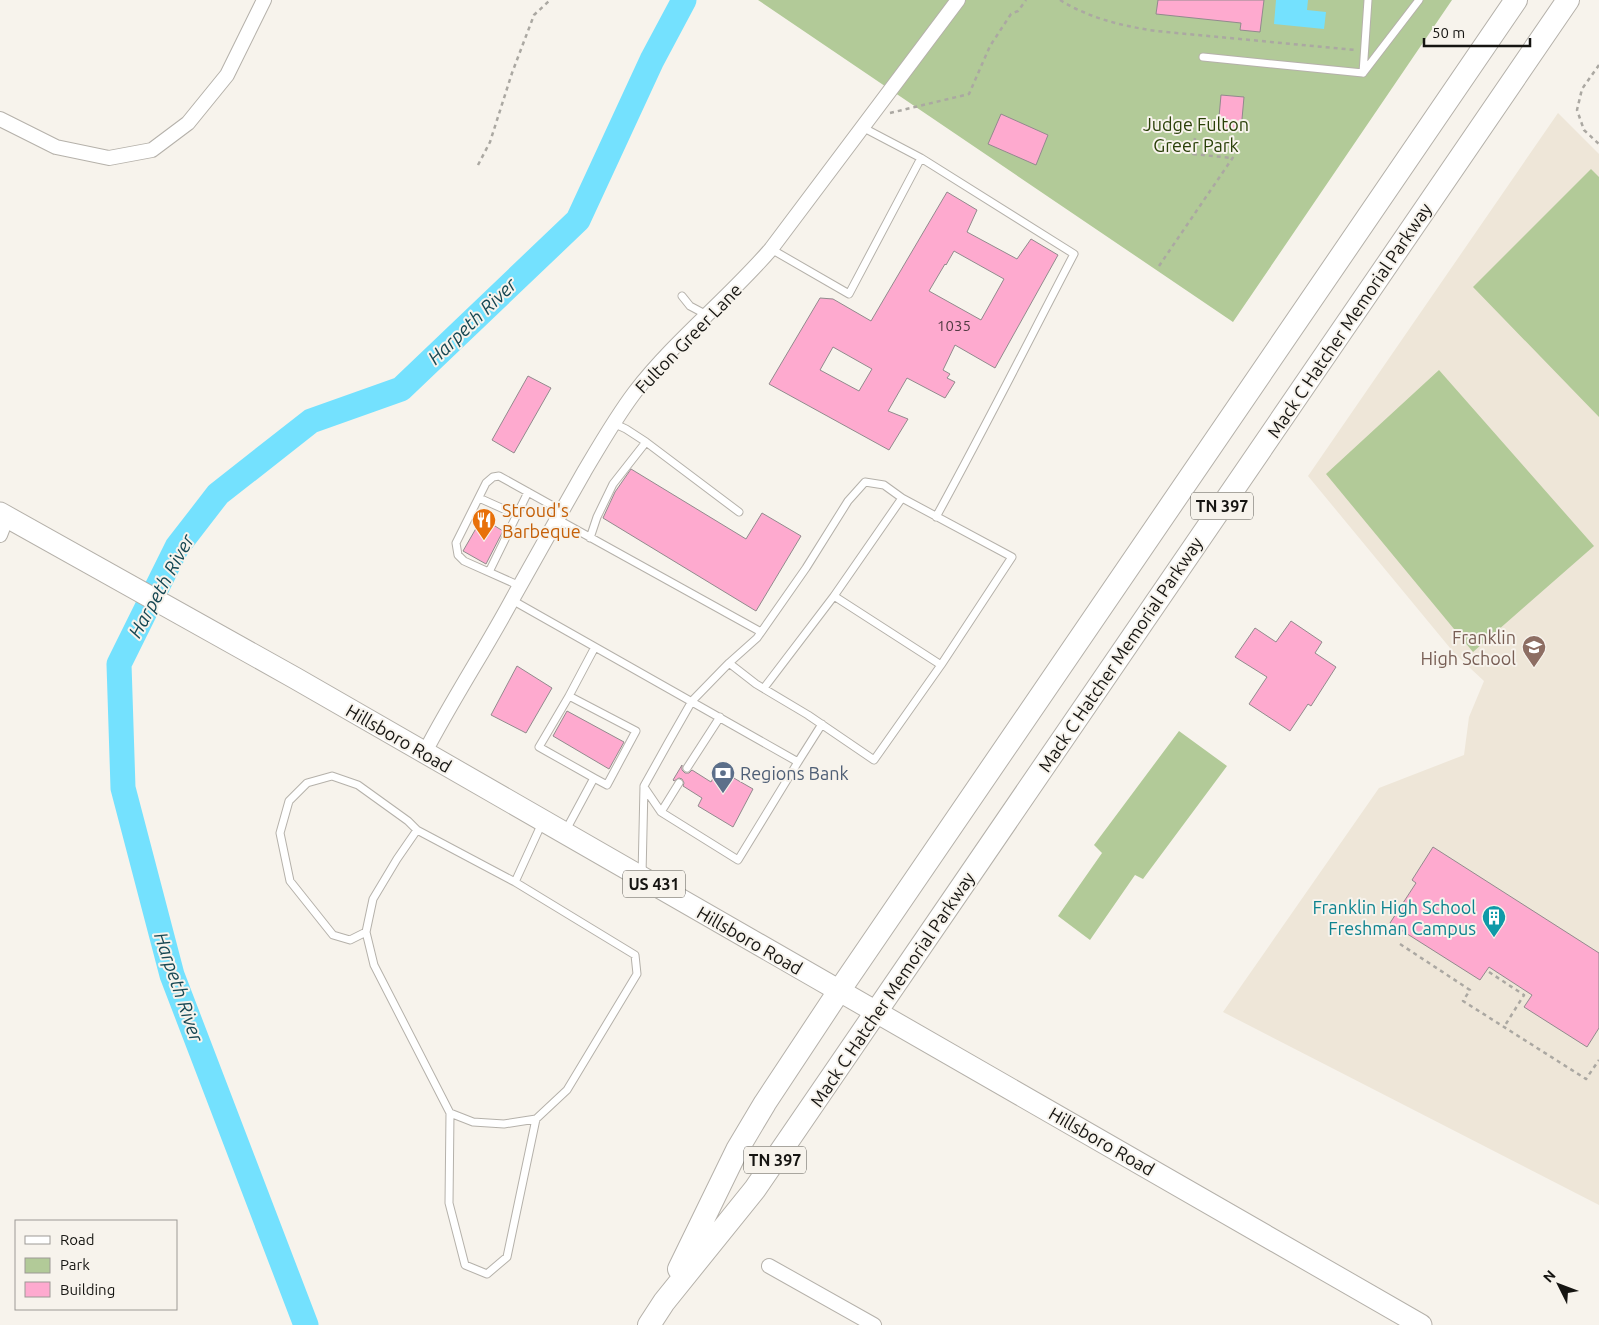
<svg xmlns="http://www.w3.org/2000/svg" width="1599" height="1325" viewBox="0 0 1599 1325" font-family="Ubuntu,sans-serif">
<style>
.built{fill:#eee6d8}
.green{fill:#b2ca98}
.water{fill:#74e1fe}
.lines{fill:none;stroke-linecap:round;stroke-linejoin:round}
.river{stroke:#74e1fe;stroke-width:25}
.building{fill:#feaacf;stroke:#928a8d;fill-rule:evenodd}
.service-casing{stroke:#b5b1aa;stroke-width:9}
.minor-casing{stroke:#b5b1aa;stroke-width:16}
.primary-casing{stroke:#b5b1aa;stroke-width:23}
.trunk-casing{stroke:#b5b1aa;stroke-width:24}
.path{stroke:#aba8a2;stroke-width:2.5;stroke-dasharray:4 4;stroke-linecap:butt}
.service{stroke:#fff;stroke-width:7}
.minor{stroke:#fff;stroke-width:14}
.primary{stroke:#fff;stroke-width:21}
.trunk{stroke:#fff;stroke-width:22}
.labels{text-anchor:middle;dominant-baseline:central;stroke-width:4;stroke-linejoin:round;paint-order:stroke}
.number-label{font-size:15px;fill:#503a41}
.shield{fill:#f7f3ec;stroke:#5a5853;stroke-width:1}
.shield-label{font-size:16px;font-weight:bold;fill:#161512}
.park-label{font-size:18px;fill:#2a4008;stroke:#f7f3ec}
.street-label{font-size:18px;fill:#161512;stroke:#f7f3ec}
.food-label{font-size:18px;fill:#c56008;stroke:#f7f3ec;text-anchor:start}
.education-label{font-size:18px;fill:#785e54;stroke:#f7f3ec;text-anchor:end}
.service-label{font-size:18px;fill:#4e5e75;stroke:#f7f3ec;text-anchor:start}
.culture-label{font-size:18px;fill:#0d838f;stroke:#f7f3ec;text-anchor:end}
.water-label{font-size:19px;font-style:italic;fill:#164753;stroke:#f7f3ec}
</style>
<rect width="100%" height="100%" fill="#f7f3ec"/>
<!-- built -->
<path class="built" d="M1558 113 1599 154V1205L1223 1012 1379 788 1464 755 1469 717 1484 681 1455 654 1308 476Z"/>
<!-- green -->
<path class="green" d="M758 0H1452L1233 322Z
M1591 169 1599 177V417L1473 287Z
M1439 370 1594 546 1473 652 1326 474Z
M1179 731 1227 766 1143 879 1135 875 1090 940 1058 916 1102 853 1094 845Z"/>
<!-- water -->
<path class="water" d="M1276 0H1308L1307 10 1326 12 1324 29 1274 24Z"/>
<g class="lines">
<!-- river -->
<path class="river" d="M306 1325 172 975 123 788 119 664 177 547 218 494 311 421 401 389 578 220 652 60 684 0"/>
</g>
<!-- building -->
<path class="building" d="M1158 0H1264L1260 32 1240 30 1241 23 1156 14Z
M1221 95 1244 97 1241 130 1218 128Z
M1001 114 1048 135 1036 165 988 144Z
M947 192 977 210 967 232 1017 259 1031 239 1058 255 995 368 955 345 943 370 950 374 947 378 955 382 945 398 907 378 888 411 908 419 889 450 769 384 820 298 833 299 871 321ZM954 251 1004 279 981 320 929 291 945 264 946 265ZM833 347 872 369 859 391 820 370Z
M528 376 551 388 514 453 492 440Z
M631 469 746 539 762 513 801 536 756 611 603 518 615 492Z
M482 518 503 531 486 564 463 551Z
M1291 621 1322 642 1315 653 1336 667 1311 706 1308 704 1290 731 1249 704 1267 677 1235 657 1255 628 1276 642Z
M517 666 552 688 526 733 491 715Z
M567 711 624 742 609 769 553 736Z
M682 765V770L685 773H689L692 770 711 782 718 769 753 789 733 827 698 806 702 798 683 786 684 783 682 779 679 778 674 781 673 780Z
M1433 847 1599 953V1028L1587 1047 1524 1007 1532 995 1489 967 1480 980 1390 923 1416 883 1412 880Z"/>
<g class="lines">
<!-- service casing -->
<g class="service-casing">
<path id="service" d="M1203 57 1363 73
M1363 73 1419 0
M1363 73 1368 0
M862 127 921 158 1074 254C1028 342 984 430 936 517
M771 249 849 294 921 158
M682 296 690 306 707 315
M613 423 626 429 646 442 739 512
M479 498 517 515
M902 498 1012 557 941 665
M557 519 761 632
M590 538 597 517 613 484 646 442
M489 572 528 492
M520 586 464 561 458 555 456 543 486 483 493 477 499 476 562 511
M512 600 798 762 738 860 661 812 644 787
M764 688 834 596
M569 696 539 747 594 778
M798 762 822 724
M687 768 720 717
M661 812 679 783
M566 830 594 778 607 785 636 731 569 696 595 647
M642 875 644 786 668 743 692 701 729 663 757 638 806 568 848 501 865 482 884 485 902 498 834 596 941 665 874 760 808 715 756 684 729 663
M515 882 635 955 637 974 567 1090 536 1119 504 1124 473 1122 450 1113 374 965 366 932 373 899 397 859 417 830 515 882 542 823
M366 932 350 940 333 935 290 881 280 833 289 801 307 783 332 776 358 785 408 821 417 830
M450 1113 449 1203 465 1265 487 1274 507 1257 536 1119"/>
</g>
<!-- minor casing -->
<g class="minor-casing">
<path id="minor" d="M0 119 56 147 109 158 152 150 188 123 227 75 264 0
M0 535 7 517
M425 752C452 700 485 650 513 598 537 555 560 514 584 472 600 445 616 417 635 392 675 340 728 299 771 249L958 0
M769 1266 874 1325"/>
</g>
<!-- primary casing -->
<g class="primary-casing">
<path id="primary" d="M0 513 295 678 1421 1325"/>
</g>
<!-- trunk casing -->
<g class="trunk-casing">
<path id="trunk" d="M679 1269 737 1150 765 1103 839 991 1516 0
M649 1325 664 1302 755 1189 1568 0"/>
</g>
<!-- path -->
<path class="path" d="M1060 0C1089 18 1122 26 1156 31L1355 50
M1599 65 1582 89 1577 110 1584 130 1599 144
M890 113 969 94 990 46 1011 14 1018 11 1026 0
M1195 138 1193 154 1232 158
M478 165 490 142 512 73 534 15 550 0
M1159 266 1238 150
M1400 944 1470 990 1463 1001 1586 1079 1599 1060
M1489 972 1524 995 1504 1027"/>
<!-- service -->
<use href="#service" class="service"/>
<!-- minor -->
<use href="#minor" class="minor"/>
<!-- primary -->
<use href="#primary" class="primary"/>
<!-- trunk -->
<use href="#trunk" class="trunk"/>
</g>
<!-- icons -->
<defs>
<g id="restaurant-pin" transform="scale(1.25)"><path d="M0 17L-7.5 6A9.5 9.5 0 1 1 7.5 6Z" fill="#e8710a" stroke="#f7f3ec"/><path d="M-5-6h1v4h1v-4h1v4h1v-4h1v5L-1.5 .5V6h-2V.5L-5-1ZM5-6V6H3V1.5H1.5Q1.5-4 5-6Z" fill="#fff"/></g>
<g id="school-pin" transform="scale(1.25)"><path d="M0 17L-7.5 6A9.5 9.5 0 1 1 7.5 6Z" fill="#8d6e63" stroke="#f7f3ec"/><path d="M0-5L7-2L0 1L-7-2ZM-4 1L0 2.5L4 1V4Q0 6-4 4Z" fill="#fff"/></g>
<g id="bank-pin" transform="scale(1.25)"><path d="M0 17L-7.5 6A9.5 9.5 0 1 1 7.5 6Z" fill="#5c6f8a" stroke="#f7f3ec"/><path d="M-6-4H6V4H-6ZM0-2.3a2.3 2.3 0 1 0 0 4.6a2.3 2.3 0 1 0 0-4.6Z" fill="#fff"/></g>
<g id="building-pin" transform="scale(1.25)"><path d="M0 17L-7.5 6A9.5 9.5 0 1 1 7.5 6Z" fill="#0f9aa8" stroke="#f7f3ec"/><path d="M-4-6H4V6H1V3H-1V6H-4ZM-2.5-4.3h1.7v1.8h-1.7ZM.8-4.3h1.7v1.8H.8ZM-2.5-1h1.7V.8h-1.7ZM.8-1h1.7V.8H.8Z" fill="#fff"/></g>
</defs>
<g fill-rule="evenodd">
<use href="#restaurant-pin" x="484" y="520"/>
<use href="#school-pin" x="1534" y="647"/>
<use href="#bank-pin" x="723" y="773"/>
<use href="#building-pin" x="1494" y="917"/>
</g>
<g class="labels">
<!-- number labels -->
<g class="number-label">
<text x="954" y="325">1035</text>
</g>
<!-- shield labels -->
<g class="shield">
<rect x="1191" y="492.5" width="62" height="27" rx="4"/>
<rect x="623" y="870.5" width="62" height="27" rx="4"/>
<rect x="744" y="1146.5" width="62" height="27" rx="4"/>
</g>
<g class="shield-label">
<text x="1222" y="506">TN 397</text>
<text x="654" y="884">US 431</text>
<text x="775" y="1160">TN 397</text>
</g>
<!-- park labels -->
<g class="park-label">
<text x="1196" y="124">Judge Fulton<tspan x="1196" dy="21">Greer Park</tspan></text>
</g>
<!-- street labels -->
<g class="street-label">
<text transform="translate(1349 320) rotate(-56)">Mack C Hatcher Memorial Parkway</text>
<text transform="translate(688 338) rotate(-46)">Fulton Greer Lane</text>
<text transform="translate(1120 654) rotate(-56)">Mack C Hatcher Memorial Parkway</text>
<text transform="translate(399 738) rotate(30)">Hillsboro Road</text>
<text transform="translate(750 940) rotate(30)">Hillsboro Road</text>
<text transform="translate(892 989) rotate(-56)">Mack C Hatcher Memorial Parkway</text>
<text transform="translate(1102 1141) rotate(30)">Hillsboro Road</text>
</g>
<!-- food labels -->
<g class="food-label">
<text x="502" y="510">Stroud's<tspan x="502" dy="21">Barbeque</tspan></text>
</g>
<!-- education labels -->
<g class="education-label">
<text x="1516" y="637">Franklin<tspan x="1516" dy="21">High School</tspan></text>
</g>
<!-- service labels -->
<g class="service-label">
<text x="740" y="773">Regions Bank</text>
</g>
<!-- culture labels -->
<g class="culture-label">
<text x="1476" y="907">Franklin High School<tspan x="1476" dy="21">Freshman Campus</tspan></text>
</g>
<!-- water labels -->
<g class="water-label">
<text transform="translate(472 321) rotate(-44)">Harpeth River</text>
<text transform="translate(161 586) rotate(-61)">Harpeth River</text>
<text transform="translate(179 987) rotate(71)">Harpeth River</text>
</g>
</g>
<!-- legend -->
<rect x="15" y="1220" width="162" height="90" fill="#f7f3ec" stroke="#9d9a95"/>
<rect x="25" y="1236" width="25" height="8" fill="#ffffff" stroke="#9d9a95"/>
<text x="60" y="1245" font-size="15" fill="#161512">Road</text>
<rect x="25" y="1258" width="25" height="15" fill="#b2ca98" stroke="#9d9a95"/>
<text x="60" y="1270" font-size="15" fill="#161512">Park</text>
<rect x="25" y="1282" width="25" height="15" fill="#feaacf" stroke="#9d9a95"/>
<text x="60" y="1295" font-size="15" fill="#161512">Building</text>
<!-- north arrow -->
<g transform="translate(1559 1285) rotate(312)" stroke="#f7f3ec" stroke-width="4" paint-order="stroke">
<path d="M0-4L9 19L0 12L-9 19Z" fill="#161512"/>
<text y="-8" font-size="14" font-weight="bold" text-anchor="middle" fill="#161512">N</text>
</g>
<!-- scale -->
<path d="M1424 38v8h106v-8" fill="none" stroke="#161512" stroke-width="2.5"/>
<text x="1432" y="38" font-size="15" fill="#161512" stroke="#f7f3ec" stroke-width="4" paint-order="stroke">50 m</text>
</svg>
